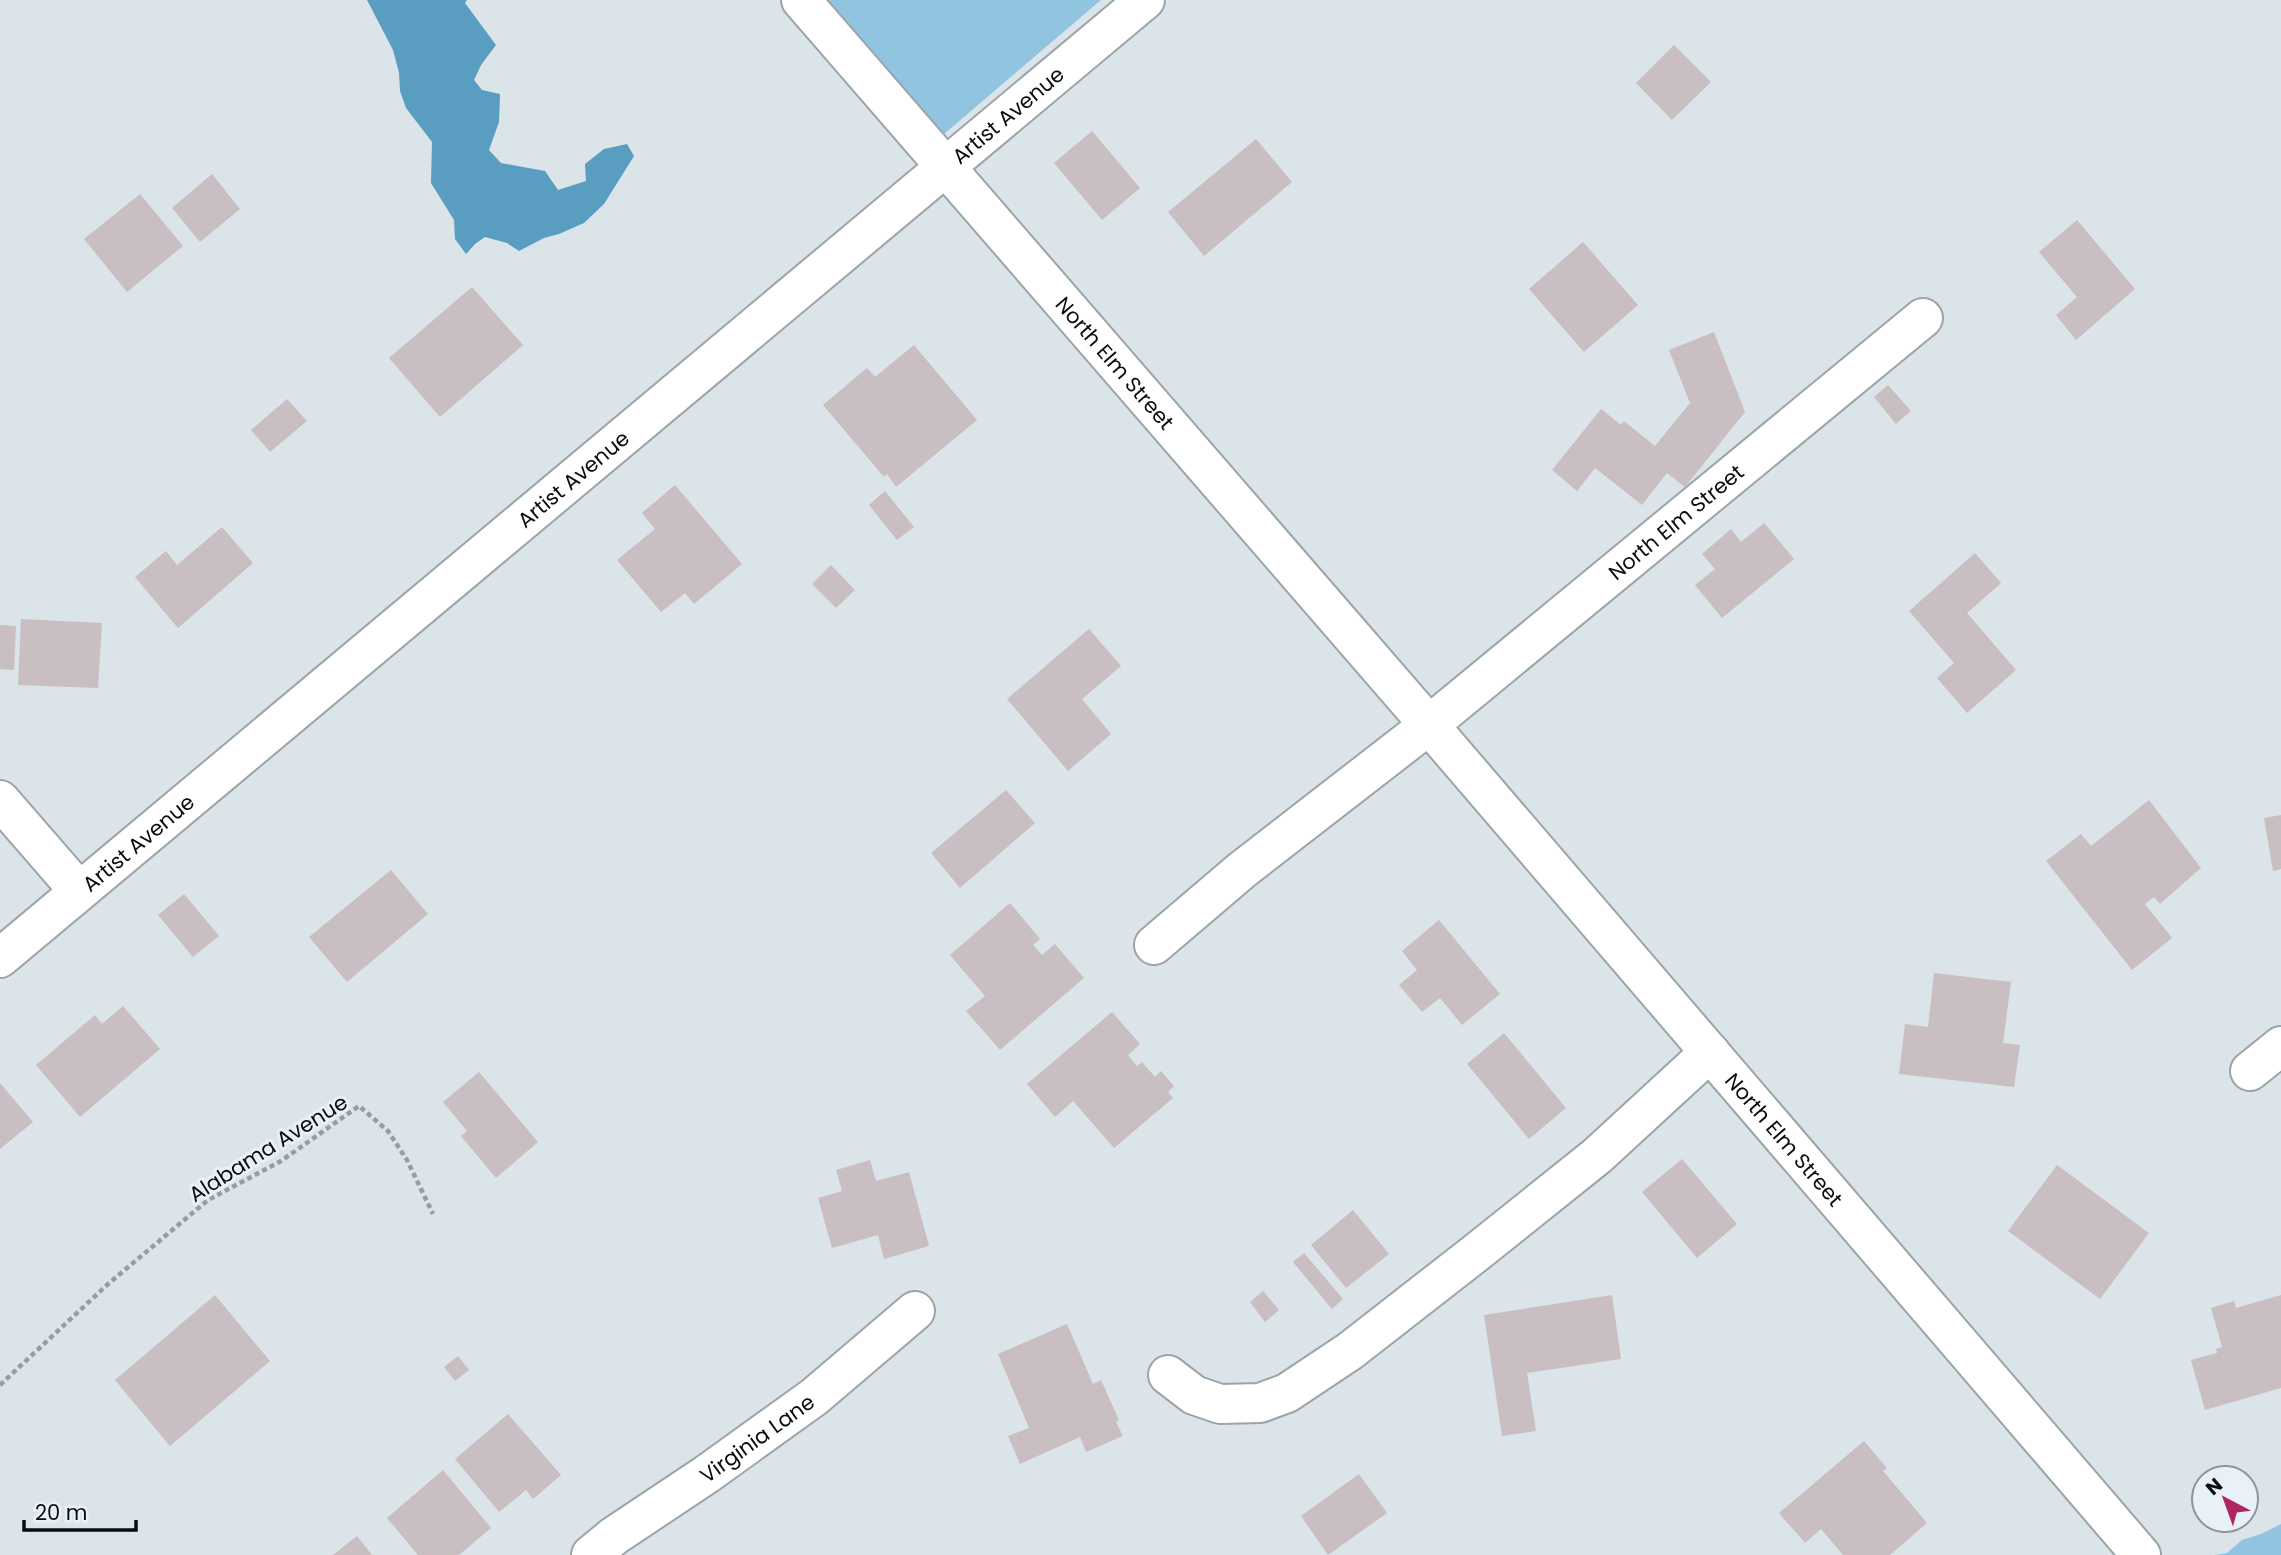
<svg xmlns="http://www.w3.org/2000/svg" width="2281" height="1555" viewBox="0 0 2281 1555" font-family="Poppins,sans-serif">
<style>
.green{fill:#91c4e1}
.water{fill:#599dc1}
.building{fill:#c9bec1}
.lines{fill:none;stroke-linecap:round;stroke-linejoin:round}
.minor-casing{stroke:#9ba4a9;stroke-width:42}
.path{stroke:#969da1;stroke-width:4.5;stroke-dasharray:5 3.5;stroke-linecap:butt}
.minor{stroke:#fff;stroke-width:38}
.labels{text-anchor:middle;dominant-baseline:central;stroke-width:6;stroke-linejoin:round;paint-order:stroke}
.street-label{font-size:21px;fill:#0a0d0f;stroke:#e7f1f7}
</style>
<rect width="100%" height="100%" fill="#dae4e9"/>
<!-- green -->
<path class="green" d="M812 0H1101L937 140Z
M2281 1524V1555H2214L2227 1553 2242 1540 2261 1534Z"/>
<!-- water -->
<path class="water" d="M367 0H467L465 3 496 45 481 65 474 80 482 90 500 94 499 122 489 150 501 163 545 171 558 190 586 181 585 164 604 149 627 144 634 156 604 204 584 223 559 234 544 238 519 251 507 243 485 237 475 244 466 254 455 239 454 220 431 183 432 142 406 108 400 91 399 73 393 50Z"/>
<!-- building -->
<path class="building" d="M1674 45 1711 82 1672 120 1636 83Z
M1092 131 1140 188 1102 220 1054 163Z
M1256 139 1292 182 1204 256 1168 212Z
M212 174 240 209 200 242 172 208Z
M140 194 183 246 127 292 84 239Z
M2077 220 2135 289 2076 340 2056 315 2077 297 2039 252Z
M1583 242 1638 305 1584 352 1529 289Z
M472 287 523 345 440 417 389 358Z
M1714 332 1745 412 1685 487 1667 473 1642 505 1595 468 1577 491 1552 470 1601 409 1621 425 1624 421 1655 446 1690 403 1669 350Z
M914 345 977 420 896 487 887 474 884 477 823 405 867 368 875 377Z
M1888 385 1911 411 1896 424 1874 397Z
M287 399 307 421 270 452 251 430Z
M675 485 742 564 694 604 685 593 661 612 617 560 655 529 642 513Z
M885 491 914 527 897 540 869 505Z
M1764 523 1794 559 1722 618 1695 585 1715 569 1702 554 1731 529 1741 542Z
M222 527 253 563 178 628 135 577 166 551 177 565Z
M1975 553 2001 583 1967 613 2016 670 1967 713 1937 678 1954 663 1909 611Z
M831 565 855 590 836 608 812 584Z
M21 619 102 623 98 688 18 685Z
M0 625 16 626 14 670 0 669Z
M1089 629 1121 666 1082 699 1111 734 1068 771 1007 699Z
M1006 790 1035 823 960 888 931 853Z
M2149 800 2201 868 2160 904 2154 897 2145 904 2172 938 2132 970 2046 861 2081 834 2091 846Z
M2281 815V869L2273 871 2264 818Z
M391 870 428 914 347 982 309 937Z
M184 894 219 936 193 957 158 915Z
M1010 903 1040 939 1033 945 1042 955 1055 944 1084 978 1000 1050 966 1011 985 996 950 955Z
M1439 920 1500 994 1462 1025 1440 998 1422 1012 1399 985 1417 970 1402 951Z
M1934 973 2011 982 2003 1043 2020 1045 2014 1087 1899 1074 1905 1024 1928 1027Z
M123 1006 160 1049 80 1117 36 1065 95 1015 102 1024Z
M1112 1012 1140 1044 1128 1055 1137 1066 1142 1062 1155 1077 1161 1071 1174 1086 1168 1092 1173 1098 1114 1148 1073 1101 1055 1117 1027 1084Z
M1504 1033 1566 1108 1529 1139 1467 1064Z
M479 1072 538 1142 496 1178 461 1136 467 1131 443 1102Z
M0 1083 33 1122 0 1149Z
M1682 1159 1737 1224 1697 1258 1642 1192Z
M870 1160 876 1181 909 1172 929 1246 884 1259 878 1235 832 1248 818 1198 842 1191 836 1170Z
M2057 1165 2149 1233 2100 1299 2008 1231Z
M1353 1210 1389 1254 1346 1288 1311 1245Z
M1304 1253 1343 1299 1332 1309 1293 1262Z
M1263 1291 1279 1310 1265 1322 1250 1302Z
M215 1295 270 1361 170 1446 115 1380Z
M1612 1295 1621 1359 1527 1373 1536 1431 1502 1436 1484 1315Z
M2281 1295V1388L2205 1410 2191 1360 2217 1353 2216 1349 2222 1347 2211 1308 2234 1301 2236 1308Z
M1067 1324 1093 1384 1101 1380 1119 1420 1116 1422 1123 1436 1086 1452 1080 1437 1020 1464 1008 1436 1029 1428 998 1354Z
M458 1356 469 1370 455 1381 444 1367Z
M508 1414 561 1475 533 1499 526 1490 499 1512 455 1459Z
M1864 1441 1887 1468 1883 1471 1927 1523 1890 1555H1843L1821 1529 1805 1543 1779 1513Z
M443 1470 491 1528 459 1555H418L387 1518Z
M1359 1474 1387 1513 1328 1555 1301 1516Z
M357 1536 372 1555H333Z"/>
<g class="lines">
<!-- minor casing -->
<g class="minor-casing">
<g id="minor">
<path id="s1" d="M801 0 1429 725 2141 1555"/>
<path d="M0 800 79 891"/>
<path id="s2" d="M1154 945 1242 870 1429 725 1923 318"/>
<path id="s3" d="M0 958 1145 0"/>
<path d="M2250 1071 2281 1046"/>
<path d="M1168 1375 1194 1395 1220 1404 1260 1403 1287 1393 1350 1351 1477 1252 1597 1156 1710 1052"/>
<path id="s4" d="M591 1555 614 1536 707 1474 814 1397 915 1311"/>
</g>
</g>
<!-- path -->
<path class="path" d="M0 1385 108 1284 208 1200 281 1161 359 1106 388 1131 407 1160 433 1214"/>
<!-- minor -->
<use href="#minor" class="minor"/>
</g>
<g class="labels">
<!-- street labels -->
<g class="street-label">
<text stroke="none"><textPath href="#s3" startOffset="1314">Artist Avenue</textPath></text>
<text stroke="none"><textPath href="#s1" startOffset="480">North Elm Street</textPath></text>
<text stroke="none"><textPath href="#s3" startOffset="747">Artist Avenue</textPath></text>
<text stroke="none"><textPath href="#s2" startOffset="672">North Elm Street</textPath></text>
<text stroke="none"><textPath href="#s3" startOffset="180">Artist Avenue</textPath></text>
<text stroke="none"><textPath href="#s1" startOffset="1505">North Elm Street</textPath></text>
<text transform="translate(268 1148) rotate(-32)">Alabama Avenue</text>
<text stroke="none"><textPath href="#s4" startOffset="203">Virginia Lane</textPath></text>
</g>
</g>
<!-- north arrow -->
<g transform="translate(2225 1499) rotate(319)"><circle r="33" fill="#e7f1f7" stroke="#8f969a" stroke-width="2"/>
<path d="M0-5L12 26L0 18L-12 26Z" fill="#b02665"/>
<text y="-10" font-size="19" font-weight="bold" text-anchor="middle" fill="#0a0d0f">N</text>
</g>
<!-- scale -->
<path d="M24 1520v10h112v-10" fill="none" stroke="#0a0d0f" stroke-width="3.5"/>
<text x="35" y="1520" font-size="21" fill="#0a0d0f" stroke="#e7f1f7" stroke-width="5" paint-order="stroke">20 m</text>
</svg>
